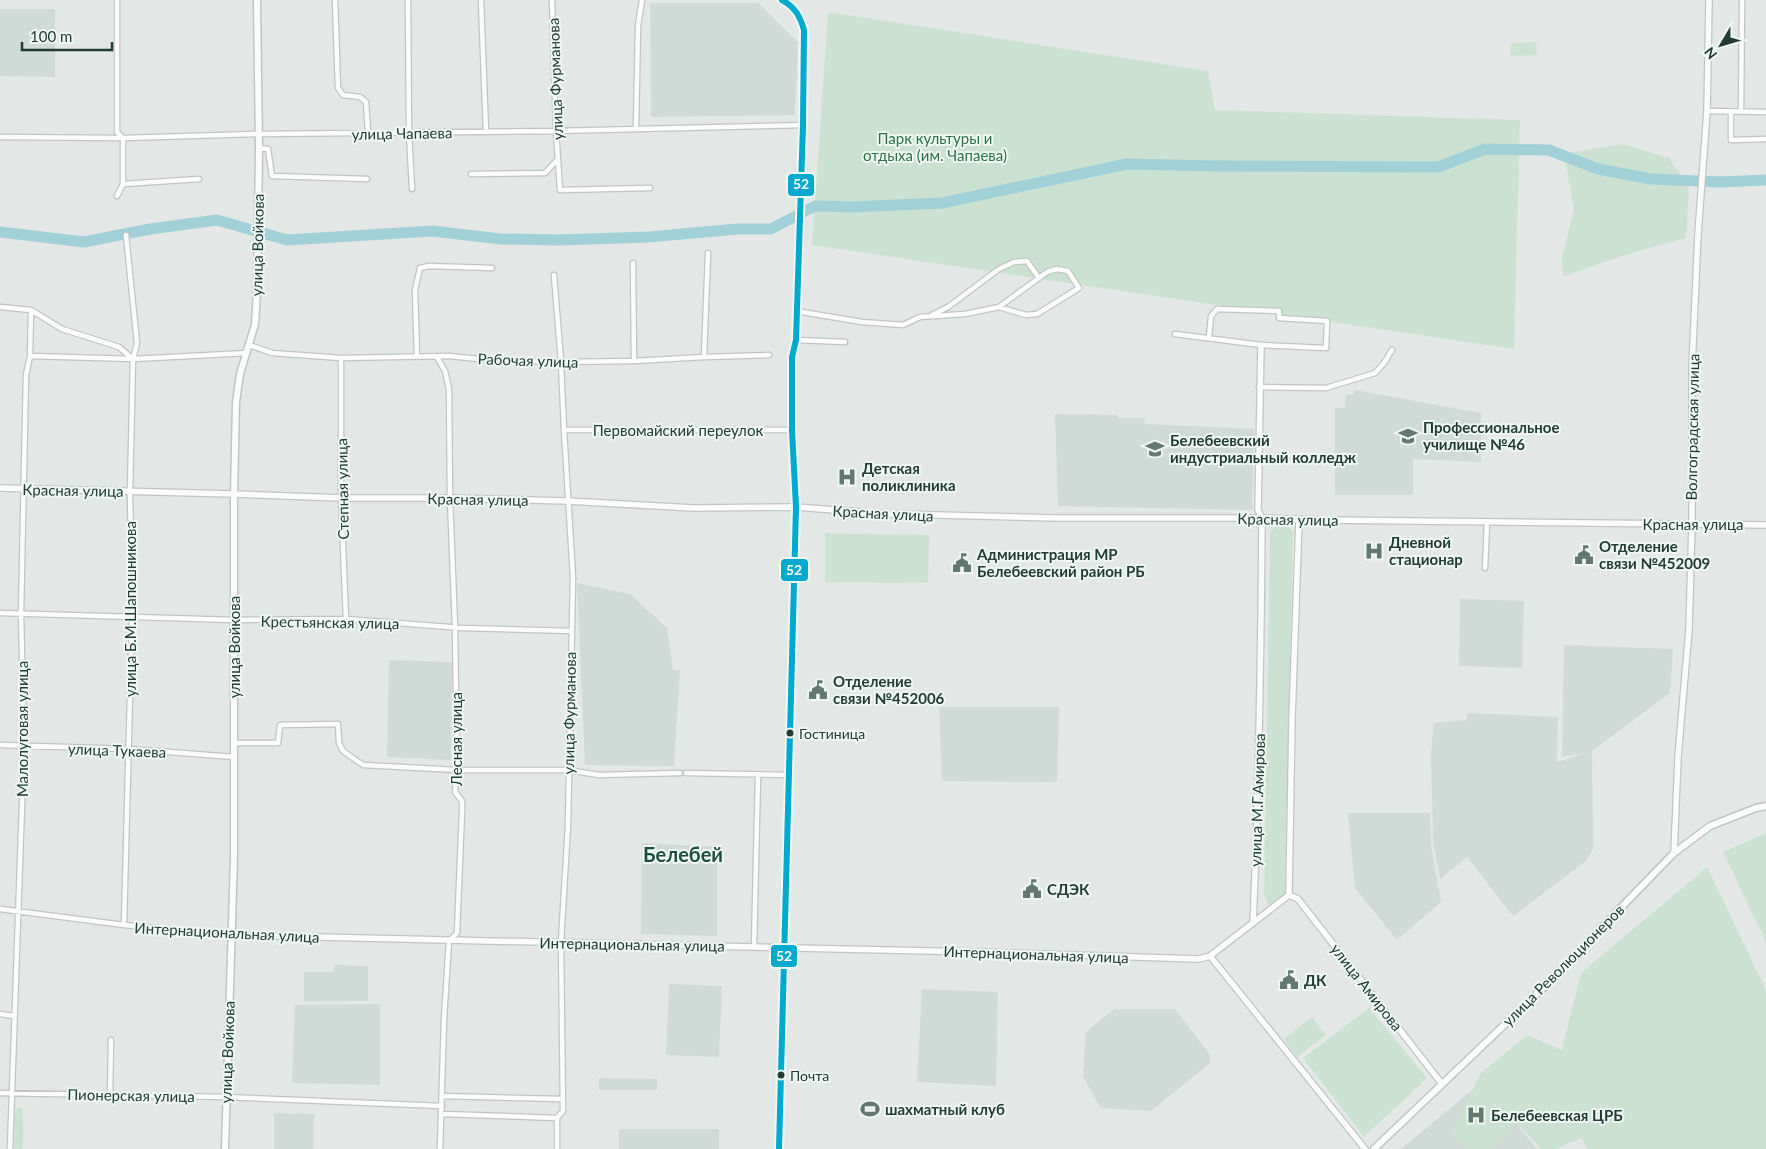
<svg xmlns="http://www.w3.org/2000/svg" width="1766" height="1149" viewBox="0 0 1766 1149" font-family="Lato,sans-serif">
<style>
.built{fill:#d0dad6}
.green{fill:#cbe2d2}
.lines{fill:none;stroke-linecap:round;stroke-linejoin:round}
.river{stroke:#a2d0d8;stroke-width:11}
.minor-casing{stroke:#c0c5c3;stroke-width:7}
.tertiary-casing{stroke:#c0c5c3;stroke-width:8}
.secondary-casing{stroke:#bec6c3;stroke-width:9}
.minor{stroke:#fbfcfb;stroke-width:4.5}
.tertiary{stroke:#fbfcfb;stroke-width:5.5}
.secondary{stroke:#fbfcfb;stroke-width:6}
.bus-1-casing{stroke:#f0f8f4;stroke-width:10}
.bus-1{stroke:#00a9ce;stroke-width:6}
.bus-dot{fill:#203c34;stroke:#f0f8f4;stroke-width:2}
.labels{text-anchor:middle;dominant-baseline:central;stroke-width:4;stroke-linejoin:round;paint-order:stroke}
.bus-label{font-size:14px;fill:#203c34;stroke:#f0f8f4;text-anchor:start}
.street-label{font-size:15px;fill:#203c34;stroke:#f0f8f4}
.park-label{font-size:15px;fill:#297346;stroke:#f0f8f4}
.poi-label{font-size:15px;font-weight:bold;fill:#203c34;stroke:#f0f8f4;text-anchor:start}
.district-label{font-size:20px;font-weight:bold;fill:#1c4e42;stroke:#f0f8f4}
.line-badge{stroke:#f0f8f4;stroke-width:2}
.badge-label{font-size:14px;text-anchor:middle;font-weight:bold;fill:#fff}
</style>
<rect width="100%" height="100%" fill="#e3e8e6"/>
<!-- built -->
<path class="built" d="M650 3H758L798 42 795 115 651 117Z
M0 9H55V77L0 76Z
M1355 390 1481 413V462L1413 459V495H1335V408H1345L1346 395 1354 394Z
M1055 414 1117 415 1118 418H1144L1145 424 1254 429 1252 510 1058 506Z
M577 583 630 594 667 628 673 670H680L674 766 585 765Z
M1460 599 1524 601 1522 668 1459 666Z
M1564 645 1673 649 1670 693 1592 751 1593 849 1586 861 1513 916 1467 857 1440 879 1433 841 1431 753 1434 723 1467 720V713L1558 717 1557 762 1586 753 1562 757Z
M389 660 452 662 451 760 387 757Z
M939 707H1059L1057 782 942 781Z
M1348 813H1430L1431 845 1441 902 1397 940 1355 888Z
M642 843 717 847V936L641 934Z
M334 965 368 966V1001H304V972H334Z
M669 984 722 986 719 1057 666 1055Z
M922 989 998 992 996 1086 917 1082Z
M380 1004V1085L292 1083 295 1005Z
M1114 1009H1175L1210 1055V1063L1151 1111 1101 1108 1083 1077 1086 1032Z
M599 1078 657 1079V1090H599Z
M1483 1081 1537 1149H1401Z
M274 1113 314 1114 313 1149H274Z
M619 1129H719V1149H619Z"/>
<!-- green -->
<path class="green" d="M828 12 1208 71 1215 110 1520 120 1514 349 812 245Z
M1536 42 1537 55 1511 56V43Z
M1622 144 1669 158 1689 188 1686 238 1628 254 1564 276 1561 262 1574 210 1564 154Z
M1277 524 1288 525 1293 532 1285 895 1277 904H1268L1264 894 1270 533Z
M825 533 929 535 928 583 825 582Z
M1766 833V942L1723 852Z
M1707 867 1766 990V1149H1588L1581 1138 1555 1149H1541L1517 1123 1489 1149H1470L1452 1134 1480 1074 1527 1035 1562 1050 1581 973Z
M1369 1008 1427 1078 1364 1137 1303 1058Z
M1312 1017 1326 1035 1297 1057 1284 1039Z
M18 1106 22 1109C23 1123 24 1135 22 1149H14L15 1114Z"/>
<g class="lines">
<!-- river -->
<path class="river" d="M0 232 84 242 150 229 217 220 287 240 432 231 501 239 559 240 649 237 737 229H771L815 206 853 207 942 203 1127 164 1218 166 1438 167 1485 149 1549 150 1598 169 1651 179 1720 182 1766 180"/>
<!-- minor casing -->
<g class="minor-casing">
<path id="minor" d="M117 0V132L123 138V184L117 196
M335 0 338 88 343 95 360 97 366 102 368 133
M408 0 409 133 412 189
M481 0 486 132
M552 0 556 131 560 190 650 188
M1707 111 1766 112
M1731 112V140L1766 139
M1741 112 1742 0
M636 128 638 26 642 0
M0 137 123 138 258 134 556 131 803 125
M259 148 268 149 272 176 367 179
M471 174 545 173 558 159
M123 184 199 179
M633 263 634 361
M554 275 561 362 564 430 573 577 568 825 561 942 563 1111 557 1118V1149
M0 307 31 310 62 329 119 347 133 359 247 353
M796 311 862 322 903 325 920 317 965 314 999 307 1026 315 1037 314 1079 288 1068 271 1057 269 1047 272 999 307
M932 315 948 307 999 269 1014 262 1027 261 1039 278
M1175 334 1261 345 1326 348 1327 321 1279 318V311L1217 309 1211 316 1209 337
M796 340 845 342
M249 345 272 353 341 358 449 356 489 360 561 362 634 361 704 357 708 253
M30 356 133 359
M417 357 415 290 420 268 429 266 492 268
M437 357 445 371 449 389 450 498 455 627 457 770 455 792 462 801V811L457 933 449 941 444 1019 440 1149
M704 357 769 355
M341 358V498L346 619
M1259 387 1326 388 1375 373 1384 363 1392 350
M564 430H792
M1485 568 1487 522
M0 613 235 620 346 619 462 628 571 631
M234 743H278L280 725 338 724 339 743 343 751 363 765 457 770H568L599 775 680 773
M0 745 130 749 234 757
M686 773 790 775
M0 909 124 925 230 935
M124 925 132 618 130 491 133 359 137 343 126 235
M754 947 758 775
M0 1014 14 1016
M0 1093 226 1097 442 1106
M110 1095 111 1040
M442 1096 562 1099
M442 1114 557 1118
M10 1149 24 747 21 613 26 375 30 356 31 310"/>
</g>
<!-- tertiary casing -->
<g class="tertiary-casing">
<path id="tertiary" d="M0 488 234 494 341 498H450L568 501 693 508 796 507 887 514 936 515 1057 518H1262L1323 520 1766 525
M1674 853 1678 757 1689 629 1692 524V367L1698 234 1707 111 1709 0
M1289 895 1292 718 1299 520
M1289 895 1298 899 1442 1084
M1253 923C1259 788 1261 653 1262 518L1258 510 1261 345
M230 935 975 952 1199 959 1210 956 1289 895
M1210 956 1365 1149"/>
</g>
<!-- secondary casing -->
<g class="secondary-casing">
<path id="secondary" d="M225 1149 234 858V494L236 402 240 374 255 324 257 292 259 148 257 0
M779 1149 796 507 792 430V357L796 340 803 125 804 30C800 16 795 7 782 0
M1374 1149 1542 989 1674 853 1710 826 1756 808 1766 806"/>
</g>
<!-- minor -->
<use href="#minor" class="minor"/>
<!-- tertiary -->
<use href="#tertiary" class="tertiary"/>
<!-- secondary -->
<use href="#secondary" class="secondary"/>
<!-- bus-1 casing -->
<g class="bus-1-casing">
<path id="bus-1" d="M779 1149 796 507 792 430V357L796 340 803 125 804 30C800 16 795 7 782 0"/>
</g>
<!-- bus-1 -->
<use href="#bus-1" class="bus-1"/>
</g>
<!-- icons -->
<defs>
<g id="university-bare" transform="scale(1.5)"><path d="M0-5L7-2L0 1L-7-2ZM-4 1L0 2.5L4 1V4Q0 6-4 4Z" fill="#647872" stroke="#f0f8f4" stroke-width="2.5" paint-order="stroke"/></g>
<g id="hospital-bare" transform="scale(1.5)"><path d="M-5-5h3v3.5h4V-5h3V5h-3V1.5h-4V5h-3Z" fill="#647872" stroke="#f0f8f4" stroke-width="2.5" paint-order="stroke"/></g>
<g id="civic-bare" transform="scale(1.5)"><path d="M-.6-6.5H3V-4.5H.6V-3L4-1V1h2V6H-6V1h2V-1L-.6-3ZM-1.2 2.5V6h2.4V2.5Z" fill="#647872" stroke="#f0f8f4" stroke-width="2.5" paint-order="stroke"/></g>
<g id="stadium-bare" transform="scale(1.5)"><path d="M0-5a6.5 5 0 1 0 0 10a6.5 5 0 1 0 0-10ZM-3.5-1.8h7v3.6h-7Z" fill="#647872" stroke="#f0f8f4" stroke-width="2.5" paint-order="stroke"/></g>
</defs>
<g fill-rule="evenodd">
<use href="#university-bare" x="1408" y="436"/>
<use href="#university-bare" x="1155" y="449"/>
<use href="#hospital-bare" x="847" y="477"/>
<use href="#hospital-bare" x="1374" y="551"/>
<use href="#civic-bare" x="1584" y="555"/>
<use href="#civic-bare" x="962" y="563"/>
<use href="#civic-bare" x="818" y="690"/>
<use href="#civic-bare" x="1032" y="889"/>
<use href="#civic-bare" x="1289" y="980"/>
<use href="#stadium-bare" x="870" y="1109"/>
<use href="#hospital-bare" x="1476" y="1115"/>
</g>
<!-- markers -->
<g class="bus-dot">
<circle cx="790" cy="733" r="4.5"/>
<circle cx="781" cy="1075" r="4.5"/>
</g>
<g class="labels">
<!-- bus labels -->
<g class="bus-label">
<text x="799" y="733">Гостиница</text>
<text x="790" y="1075">Почта</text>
</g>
<!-- street labels -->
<g class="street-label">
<text transform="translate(555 79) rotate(-92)">улица Фурманова</text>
<text transform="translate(402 133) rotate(-1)">улица Чапаева</text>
<text transform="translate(257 245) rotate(-89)">улица Войкова</text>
<text transform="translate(528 360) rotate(2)">Рабочая улица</text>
<text transform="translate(1692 427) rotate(-89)">Волгоградская улица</text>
<text x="678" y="430">Первомайский переулок</text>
<text transform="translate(342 489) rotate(-91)">Степная улица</text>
<text transform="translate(73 490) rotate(1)">Красная улица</text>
<text transform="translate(478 499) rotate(1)">Красная улица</text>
<text transform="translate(883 513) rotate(3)">Красная улица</text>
<text transform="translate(1288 519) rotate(1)">Красная улица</text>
<text x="1693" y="524">Красная улица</text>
<text transform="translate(130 609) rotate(-90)">улица Б.М.Шапошникова</text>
<text transform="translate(330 622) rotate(1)">Крестьянская улица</text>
<text transform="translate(234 647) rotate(-90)">улица Войкова</text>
<text transform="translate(569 713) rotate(-89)">улица Фурманова</text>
<text transform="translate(22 729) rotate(-90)">Малолуговая улица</text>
<text transform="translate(456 739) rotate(-90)">Лесная улица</text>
<text transform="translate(117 750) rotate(2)">улица Тукаева</text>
<text transform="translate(1257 800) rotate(-88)">улица М.Г.Амирова</text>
<text transform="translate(227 932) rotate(3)">Интернациональная улица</text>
<text transform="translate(632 944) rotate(1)">Интернациональная улица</text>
<text transform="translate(1036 954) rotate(2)">Интернациональная улица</text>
<text transform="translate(1563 965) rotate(-45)">улица Революционеров</text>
<text transform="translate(1367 987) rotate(52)">улица Амирова</text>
<text transform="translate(227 1052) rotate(-88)">улица Войкова</text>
<text transform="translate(131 1095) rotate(1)">Пионерская улица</text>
</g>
<!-- park labels -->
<g class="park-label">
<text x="935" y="138">Парк культуры и<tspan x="935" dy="17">отдыха (им. Чапаева)</tspan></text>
</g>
<!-- poi labels -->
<g class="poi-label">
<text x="1423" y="427">Профессиональное<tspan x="1423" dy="17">училище №46</tspan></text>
<text x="1170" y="440">Белебеевский<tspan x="1170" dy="17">индустриальный колледж</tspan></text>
<text x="862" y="468">Детская<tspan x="862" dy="17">поликлиника</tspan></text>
<text x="1389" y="542">Дневной<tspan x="1389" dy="17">стационар</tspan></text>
<text x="1599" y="546">Отделение<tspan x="1599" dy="17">связи №452009</tspan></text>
<text x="977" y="554">Администрация МР<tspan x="977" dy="17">Белебеевский район РБ</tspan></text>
<text x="833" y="681">Отделение<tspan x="833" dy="17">связи №452006</tspan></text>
<text x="1047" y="889">СДЭК</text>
<text x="1304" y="980">ДК</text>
<text x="885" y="1109">шахматный клуб</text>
<text x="1491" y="1115">Белебеевская ЦРБ</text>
</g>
<!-- district labels -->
<g class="district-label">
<text x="683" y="854">Белебей</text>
</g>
</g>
<g class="line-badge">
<rect x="787" y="173" width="28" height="24" rx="5" fill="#00a9ce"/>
<rect x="780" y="558" width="29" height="24" rx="5" fill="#00a9ce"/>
<rect x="770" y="944" width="28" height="24" rx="5" fill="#00a9ce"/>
</g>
<g class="badge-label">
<text x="801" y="189">52</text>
<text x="794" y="575">52</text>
<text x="784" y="961">52</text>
</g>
<!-- north arrow -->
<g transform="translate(1721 45) rotate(232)" stroke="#f0f8f4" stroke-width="4" paint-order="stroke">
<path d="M0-4L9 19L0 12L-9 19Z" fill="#203c34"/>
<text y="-8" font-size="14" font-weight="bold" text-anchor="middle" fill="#203c34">N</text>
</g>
<!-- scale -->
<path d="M22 42v8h90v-8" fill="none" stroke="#203c34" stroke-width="2.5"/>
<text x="30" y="42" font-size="15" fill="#203c34" stroke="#f0f8f4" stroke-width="4" paint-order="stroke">100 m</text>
</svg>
